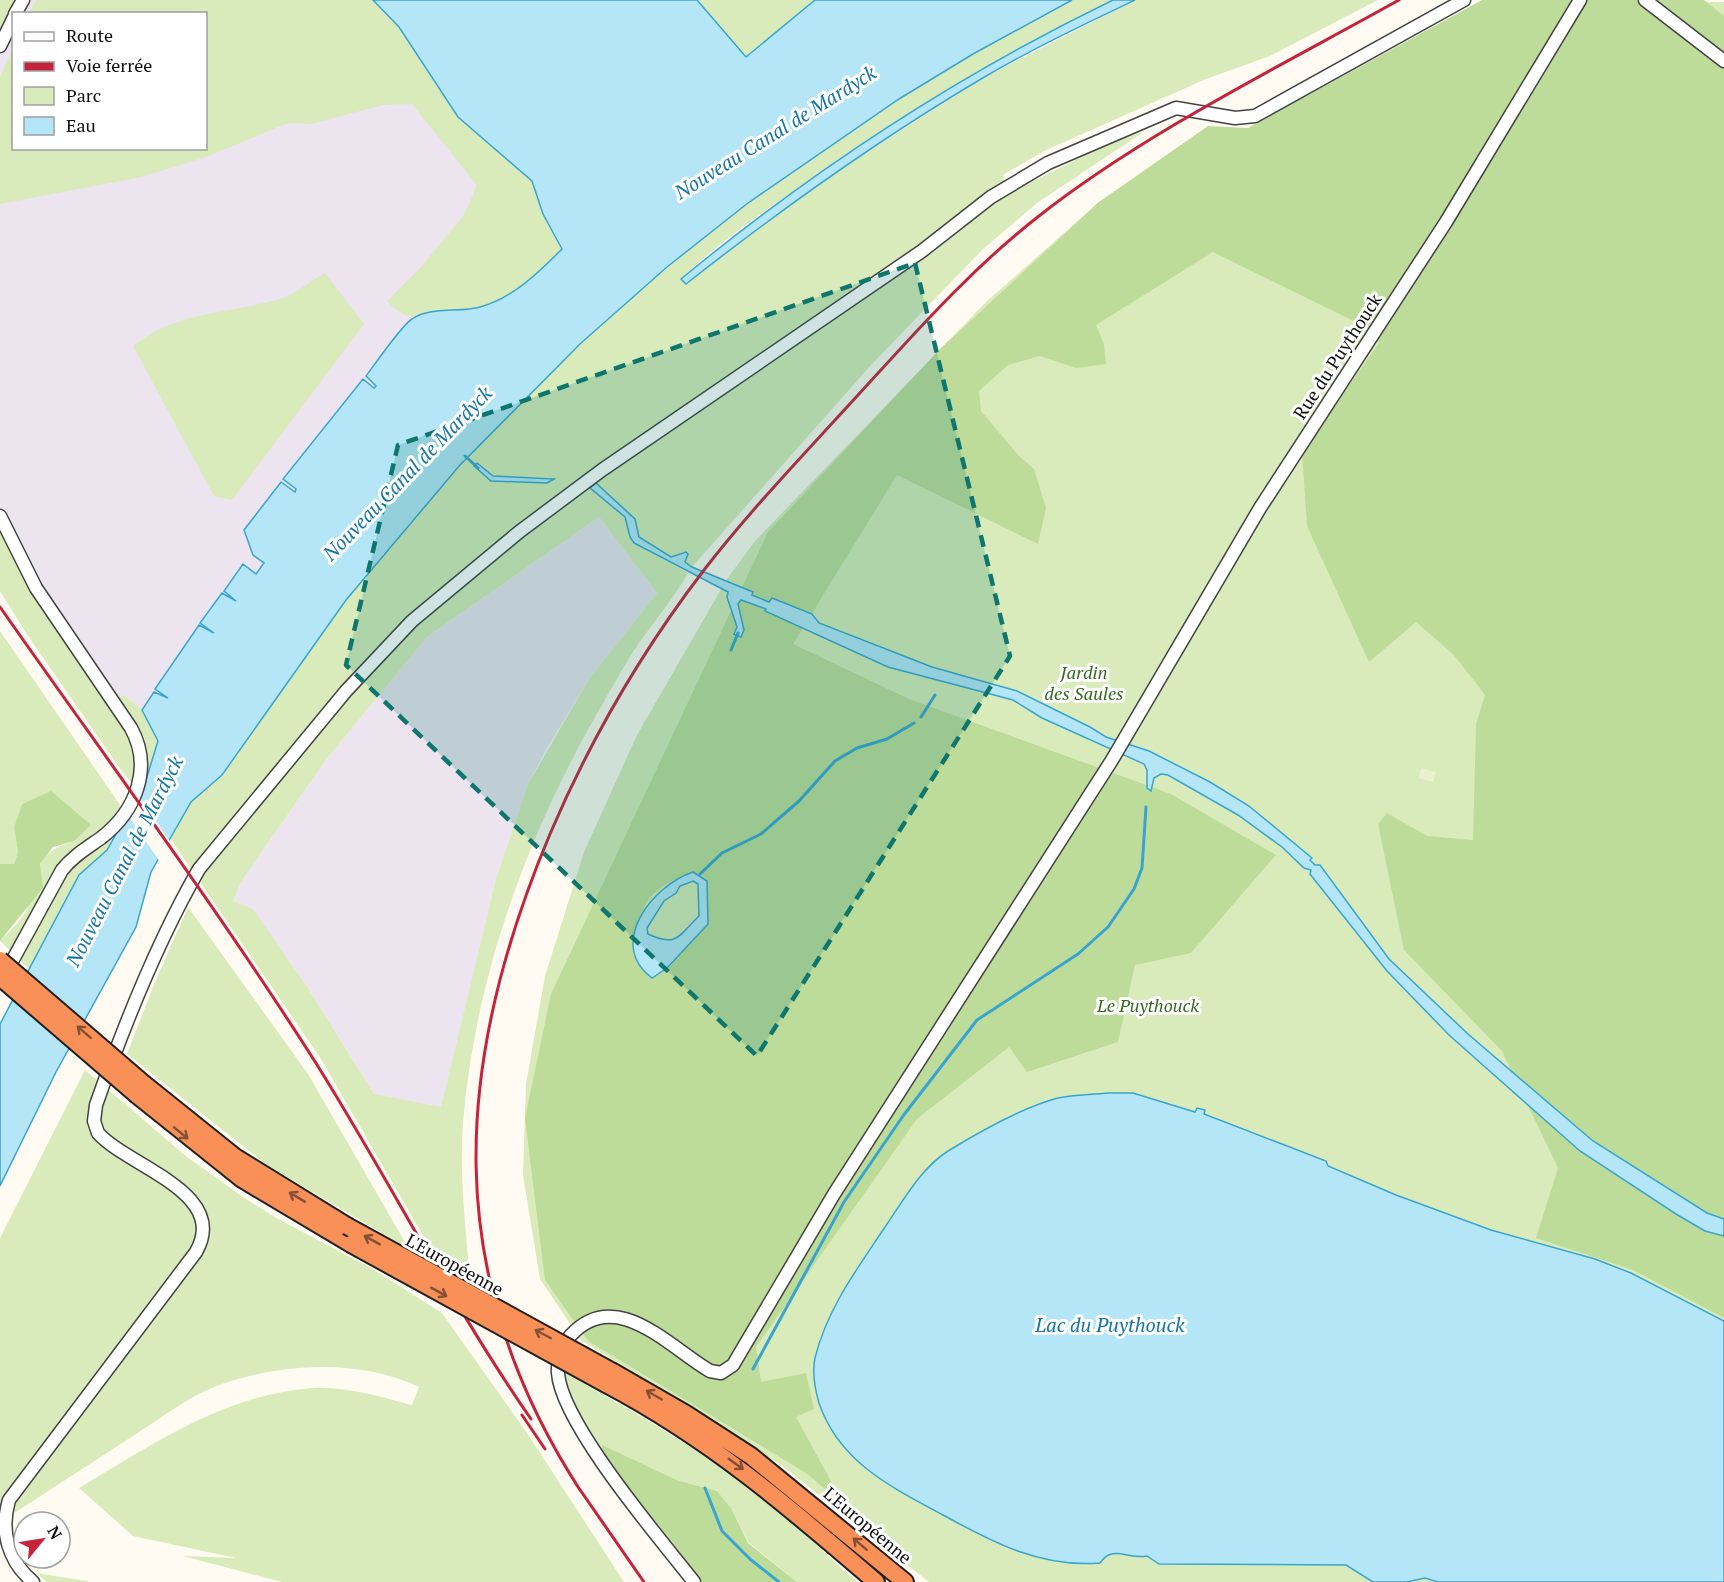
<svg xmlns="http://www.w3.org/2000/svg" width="1724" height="1582" viewBox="0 0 1724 1582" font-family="'PT Serif',serif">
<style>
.industrial{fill:#ece4ee;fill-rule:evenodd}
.green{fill:#d9ebba;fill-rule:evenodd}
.forest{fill:#bedc99;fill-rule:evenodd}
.pitch{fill:#e9f2cc}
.water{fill:#b5e6f8;stroke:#3aa4d1;stroke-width:1.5;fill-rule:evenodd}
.pier{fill:#fffbf2}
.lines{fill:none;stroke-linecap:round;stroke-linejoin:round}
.stream{stroke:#3aa4d1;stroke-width:3}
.minor-casing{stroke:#434343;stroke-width:15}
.highway-casing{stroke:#212121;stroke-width:20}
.minor{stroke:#fff;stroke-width:12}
.highway{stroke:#f89058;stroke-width:16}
.rail{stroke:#c5233b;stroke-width:3}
.highway-bridge-casing{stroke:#212121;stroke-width:20;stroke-linecap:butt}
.highway-bridge{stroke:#f89058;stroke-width:16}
.oneway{stroke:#845034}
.marked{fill:#0f766e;fill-opacity:0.2;stroke:#0f766e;stroke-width:4.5;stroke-dasharray:12 8;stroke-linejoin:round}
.labels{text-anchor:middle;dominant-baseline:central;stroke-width:6;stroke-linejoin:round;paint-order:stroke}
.street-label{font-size:18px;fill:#101010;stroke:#fff}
.park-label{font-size:18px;font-style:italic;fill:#356a1d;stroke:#fff}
.water-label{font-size:20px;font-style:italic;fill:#1475a6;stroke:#fff}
</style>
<rect width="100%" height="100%" fill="#fffbf2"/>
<!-- industrial -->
<path class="industrial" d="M18 0H373L399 27 450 108 562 249 366 375 376 386 374 388 363 379 284 479 297 489 295 492 282 482 264 563 256 574 244 565 236 601 201 623 215 633 199 626 155 690 169 698 167 700 154 692 142 710 124 695 107 704 30 589 0 530V36ZM14 14H206V148H14Z
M599 517 657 593 589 679 547 748 528 784 496 878 441 1108 374 1094 308 988 253 910 233 901 241 882 325 761 427 637Z"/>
<!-- green -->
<path class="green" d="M0 0H18L0 36Z
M36 0H373L399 27 458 117 532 181 543 214 562 249C539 272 512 300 479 308 467 310 453 310 441 311 414 315 409 324 387 301L420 268 464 215 477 185 412 104 383 105 311 124 288 123 206 157 141 177 0 204V77L13 48 14 148H206V14L29 13Z
M697 0H815L746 57Z
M1072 0H1113C1002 54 896 117 796 189 757 217 715 245 681 279L686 284 753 232 836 172 981 79 1135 0H1378L1270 56 1206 79 1044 151 1003 175 1006 195 1107 144 1145 131 1037 203 982 250 872 364 692 567 685 562V558L672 557 639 537 635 519 590 488 625 517 630 537 634 543 688 573C674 598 656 619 639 643 626 662 614 684 602 705 528 832 475 976 463 1123 459 1176 466 1229 470 1282L440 1265 321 1059 170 838C177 826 183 812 192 801 200 791 212 785 221 776 229 767 236 756 242 746 277 695 310 645 348 597 544 350 790 142 1072 0ZM477 464 493 476 552 479 491 481ZM599 517 657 593 589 679 528 784 496 878 441 1107 374 1094 308 988 253 909 233 901 241 882 325 761 427 637Z
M1508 0 1724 2V1582H929L781 1465 581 1340 540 1279 523 1175 526 1084 545 976 584 852 637 735 727 579 755 541 985 303 1099 202 1210 129 1248 130Z
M325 273 364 324 232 500 214 496 133 346C177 311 225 314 277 300 293 296 310 281 325 273Z
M0 530 30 589 107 704 124 695 142 710 158 741 148 777 140 793 121 770 26 633 0 591Z
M0 631 127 815 104 854 79 875 29 969 0 941C8 932 19 923 25 913 45 878 25 856 74 841L51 792 22 804 14 827 18 852 14 864H0Z
M188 907 308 1074 409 1249 267 1165 127 1054 153 987Z
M85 1070 187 1157 243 1197 278 1219 371 1268 442 1313 527 1433 624 1582H282L183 1556 236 1558 133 1536 79 1488C155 1443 223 1395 313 1388 345 1386 381 1397 412 1405L419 1387C360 1359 284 1363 222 1384 193 1394 165 1415 139 1432 98 1459 57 1485 16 1512L0 1519V1238Z
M561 1371C632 1410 701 1450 765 1500 798 1525 826 1556 858 1582H797L748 1542 731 1508 717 1491 677 1480 603 1446V1455L575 1427Z
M36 1573 87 1581 89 1582H47Z"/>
<!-- forest -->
<path class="forest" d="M1482 0H1704L1724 16V1318L1633 1270 1536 1238 1558 1168 1502 1051 1404 950 1378 824 1387 813 1427 836 1473 840 1476 724 1485 695 1453 654 1416 622 1369 662 1307 526 1302 453 1379 343 1364 326 1213 252 1096 325 1104 344 1106 364 1076 368 1040 356 1008 365 979 391 981 411 1019 456 1034 469 1046 508 1038 544 897 475 793 644 909 699 1171 794 1276 855 1191 953 1135 965 1118 1042 1027 1072 1009 1047 917 1119 756 1347 761 1382 806 1373 814 1409 796 1417 844 1505 806 1473 588 1341 545 1280 525 1118 551 994 768 532 940 349 1099 202 1208 126 1248 128ZM693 872 707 882 708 924 643 971C643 952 640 927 644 909 649 890 677 877 693 872Z
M51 791 91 825 74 841 53 847 40 864 43 888 0 941V864H14L18 852 14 827 22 804Z
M602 1445 677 1480 717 1491 731 1508 748 1543 797 1582H702L659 1531 603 1455Z"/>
<!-- pitch -->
<path class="pitch" d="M1421 768 1436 772 1433 782 1419 778Z"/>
<!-- water -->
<path class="water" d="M373 0H697L746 57 815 0H1072L973 54 899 99 748 203 667 267 580 344 460 465 346 600 222 775 191 802 151 872 136 927 56 1072 0 1186V1024L79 875 107 850 145 783 158 741 142 710 154 692 168 698 155 689 199 625 214 633 200 623 222 593 236 601 224 591 243 564 256 574 264 563 253 555 244 530 281 482 295 492 296 489 283 479 363 379 374 388 376 386 366 376C375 364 402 325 412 319 431 306 460 313 480 307 513 298 538 273 562 249L543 214 532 181 458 117 399 27Z
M1113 0H1135C1083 25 1030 50 981 79 878 140 780 210 686 284L681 279C814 169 958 75 1113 0Z
M477 463 493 476 554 479 547 483 491 481 474 466Z
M596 483 635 519 639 537 671 557 686 552 688 554 685 562 692 567 753 592 752 595 769 602 772 598 812 614 819 623 932 667 1017 691 1090 727 1106 737 1149 751 1210 782 1249 806 1312 858 1310 860 1315 865H1320L1389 959 1468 1034 1593 1141 1707 1213 1724 1219V1236L1705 1231 1676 1214 1580 1151 1449 1035 1387 971 1310 874 1311 870 1304 868 1282 847 1238 815 1168 775 1161 774 1154 778 1151 791 1147 788V770L1144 764 1042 718 1013 700 888 667 765 611 766 609 741 600 738 604 744 630 741 637 734 634 737 627 727 597 728 592 634 543 630 537 625 517 590 488Z
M693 872 707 881 708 924 667 968 652 978C606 944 653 885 693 872ZM693 881 698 884 699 916C679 935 678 948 648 934L647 928 664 901 676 893 680 886Z
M1108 1093H1133L1195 1112 1197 1108 1205 1110 1204 1114 1326 1161 1328 1166 1396 1195 1491 1230 1595 1259 1631 1273 1724 1321V1582H1438L1425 1578 1407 1582H1373L1346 1565 1159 1564 1147 1556C1128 1560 1113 1544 1100 1563 1041 1568 992 1542 943 1515 891 1487 839 1462 819 1403 815 1389 812 1372 815 1358 827 1309 857 1269 885 1227 903 1201 920 1169 948 1151 979 1132 1023 1107 1058 1098 1074 1094 1092 1095 1108 1093Z"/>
<!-- pier -->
<path class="pier" d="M137 793 171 843 160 862 126 812Z"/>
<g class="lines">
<!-- stream -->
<path class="stream" d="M465 456 478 468
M731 650 738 633
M921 717 935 695
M700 874 722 853 761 834 799 801 835 761 857 748 887 739 914 723
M753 1369 844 1202 903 1116 977 1020 1078 954 1108 927 1134 889 1142 868 1146 807
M705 1488 722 1531 751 1560 779 1582"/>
<!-- minor casing -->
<g class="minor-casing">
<path id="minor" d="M1645 0 1724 61
M15 14 23 0
M0 46 14 17
M0 516 36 588 131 728C153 768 136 811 101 838 87 848 73 856 62 870L5 974
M33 1582C8 1561 0 1531 9 1500L196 1252C230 1192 128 1167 98 1133L94 1121 96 1105C124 1025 157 942 199 869L346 691 412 621 519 532 602 470 922 251 991 197 1048 163 1176 108 1235 118 1255 116 1464 0
M694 1582C661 1540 561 1423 558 1373 557 1361 563 1344 571 1335 616 1286 670 1348 710 1371L721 1373 733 1365 834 1194 1112 760 1260 508 1446 222 1580 0"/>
</g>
<!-- highway casing -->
<g class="highway-casing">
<path id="highway" d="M144 1084 235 1157 347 1226
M137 1095 242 1179 351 1244
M613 1372 686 1414 751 1456 905 1582
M606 1384C710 1439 788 1506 876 1582"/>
</g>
<!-- minor -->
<use href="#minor" class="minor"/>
<!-- highway -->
<use href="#highway" class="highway"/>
<!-- rail -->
<path class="rail" d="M0 607C105 757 215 905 314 1060 389 1179 451 1304 531 1419
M522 1415 545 1449
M576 1484 644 1582
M580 1490C440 1274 453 1064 550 834 590 740 642 651 704 570 745 517 791 468 836 419 901 349 963 275 1039 216 1146 132 1279 67 1399 0"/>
<!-- highway-bridge casing -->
<g class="highway-bridge-casing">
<path id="highway-bridge" d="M0 960 144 1084
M0 977 137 1095
M347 1226 613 1372
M351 1244 606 1384"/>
</g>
<!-- highway-bridge -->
<use href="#highway-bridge" class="highway-bridge"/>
</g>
<!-- one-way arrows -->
<defs><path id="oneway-shaft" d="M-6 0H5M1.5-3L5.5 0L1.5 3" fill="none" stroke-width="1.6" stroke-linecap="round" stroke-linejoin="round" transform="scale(1.5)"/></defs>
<g class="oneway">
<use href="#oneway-shaft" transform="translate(84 1032) rotate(-139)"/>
<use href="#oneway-shaft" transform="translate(181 1133) rotate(39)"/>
<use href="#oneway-shaft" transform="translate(297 1197) rotate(-149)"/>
<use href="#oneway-shaft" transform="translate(372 1240) rotate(-151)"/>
<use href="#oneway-shaft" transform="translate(439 1292) rotate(29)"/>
<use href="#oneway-shaft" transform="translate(543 1334) rotate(-152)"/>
<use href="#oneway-shaft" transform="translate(654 1395) rotate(-150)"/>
<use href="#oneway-shaft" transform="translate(736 1464) rotate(36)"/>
<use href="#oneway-shaft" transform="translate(860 1544) rotate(-139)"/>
</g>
<!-- marked area -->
<path class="marked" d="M915 263 1010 656 757 1056 346 665 398 445Z"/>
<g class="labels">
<!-- street labels -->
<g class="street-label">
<text transform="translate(1337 356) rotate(-57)">Rue du Puythouck</text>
<text transform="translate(455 1264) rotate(29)">L'Européenne</text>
<text transform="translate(868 1525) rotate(40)">L'Européenne</text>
</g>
<!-- park labels -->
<g class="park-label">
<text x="1084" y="672">Jardin<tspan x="1084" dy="21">des Saules</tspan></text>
<text x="1148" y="1005">Le Puythouck</text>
</g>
<!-- water labels -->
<g class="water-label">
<text transform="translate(775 132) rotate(-32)">Nouveau Canal de Mardyck</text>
<text transform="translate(407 473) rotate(-46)">Nouveau Canal de Mardyck</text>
<text transform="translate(124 861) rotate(-63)">Nouveau Canal de Mardyck</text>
<text x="1110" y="1324">Lac du Puythouck</text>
</g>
</g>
<!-- legend -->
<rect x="12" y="12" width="195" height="138" fill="#ffffff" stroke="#9f9f9f" stroke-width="1.5"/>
<rect x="24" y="32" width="30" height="9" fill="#ffffff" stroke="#9f9f9f" stroke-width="1.5"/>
<text x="66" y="42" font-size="18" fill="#101010">Route</text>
<rect x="24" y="62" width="30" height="9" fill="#c5233b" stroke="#9f9f9f" stroke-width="1.5"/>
<text x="66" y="72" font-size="18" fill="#101010">Voie ferrée</text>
<rect x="24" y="87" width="30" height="18" fill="#d9ebba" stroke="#9f9f9f" stroke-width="1.5"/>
<text x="66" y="102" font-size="18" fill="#101010">Parc</text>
<rect x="24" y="117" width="30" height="18" fill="#b5e6f8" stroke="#9f9f9f" stroke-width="1.5"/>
<text x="66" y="132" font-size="18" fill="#101010">Eau</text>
<!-- north arrow -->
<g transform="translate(42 1540) rotate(60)"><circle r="28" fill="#ffffff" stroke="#9f9f9f" stroke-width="1.5"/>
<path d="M0-4.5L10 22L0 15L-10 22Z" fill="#c5233b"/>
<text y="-9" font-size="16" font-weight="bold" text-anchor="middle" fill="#101010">N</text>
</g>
</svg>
